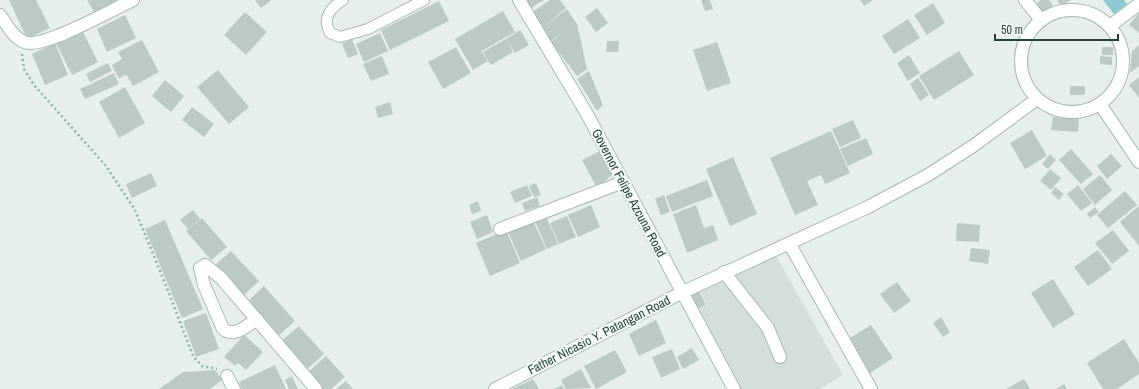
<svg xmlns="http://www.w3.org/2000/svg" width="1139" height="389" viewBox="0 0 1139 389" font-family="'Archivo Narrow',sans-serif">
<style>
.built{fill:#d4dfda}
.water{fill:#8ec9d4}
.building{fill:#bbcac4}
.lines{fill:none;stroke-linecap:round;stroke-linejoin:round}
.lane-casing{stroke:#a8b8b2;stroke-width:12}
.street-casing{stroke:#a8b8b2;stroke-width:14}
.secondary-casing{stroke:#a4bbb3;stroke-width:14}
.path{stroke:#86b3a5;stroke-width:2.5;stroke-dasharray:2 3;stroke-linecap:butt}
.lane{stroke:#fff;stroke-width:10}
.street{stroke:#fff;stroke-width:12}
.secondary{stroke:#fff;stroke-width:12}
.labels{text-anchor:middle;dominant-baseline:central;stroke-width:4;stroke-linejoin:round;paint-order:stroke}
.street-label{font-size:13px;fill:#24423a;stroke:#f7fbf9}
</style>
<rect width="100%" height="100%" fill="#e6efeb"/>
<!-- built -->
<path class="built" d="M775 254 843 375 819 389H738L695 311 707 305 700 291Z"/>
<!-- water -->
<path class="water" d="M1103 0H1124L1127 4 1114 14Z"/>
<!-- building -->
<path class="building" d="M9 0H36L50 28 27 39Z
M87 0H118L94 12Z
M255 0H272L261 8Z
M526 0H544L531 8Z
M550 0H560L566 8 544 27 567 9 577 24 587 69 577 76 551 42 566 30 551 41 531 13Z
M701 0H710L713 9 705 11Z
M860 0H873L864 6Z
M1041 0H1049L1053 5 1043 12 1037 3Z
M1057 0H1071L1061 6Z
M439 1 449 21 390 50 381 30Z
M933 3 945 23 927 35 914 15Z
M597 8 608 23 596 32 585 17Z
M503 11 515 32 480 52H482L488 61 473 70 455 39Z
M245 12 267 32 246 55 224 35Z
M1139 13V33L1129 25Z
M125 15 136 38 107 52 97 29Z
M908 19 920 38 894 54 882 36Z
M81 28 98 62 72 75 55 41Z
M520 30 529 45 515 53 506 39Z
M380 33 388 51 364 62 356 44Z
M352 39 358 54 348 58 342 44Z
M506 39 513 52 491 65 483 52Z
M142 40 159 72 133 86 126 74 119 79 112 65 122 59 118 52Z
M607 41H619L618 52H606Z
M717 42 731 83 707 91 693 50Z
M55 43 68 75 45 85 32 54Z
M1139 45V66L1130 73 1132 51Z
M456 47 471 73 443 89 428 62Z
M1102 47H1113V55H1102Z
M959 51 974 75 934 100 919 76Z
M909 55 920 73 908 81 897 63Z
M382 56 389 74 371 81 363 64Z
M1100 56 1112 57V65L1100 64Z
M108 63 112 71 90 82 86 74Z
M218 70 249 107 229 124 197 87Z
M589 71 603 105 597 111 577 79Z
M114 73 119 84 85 99 80 89Z
M1139 77V98L1129 85Z
M918 78 929 95 920 101 910 84Z
M165 80 184 96 171 112 152 96Z
M1070 86H1085V95H1070Z
M125 87 145 123 119 138 99 102Z
M390 102 393 114 378 118 375 107Z
M192 107 214 124 204 137 182 120Z
M1053 117 1079 119 1078 132 1051 130Z
M853 120 861 138 840 147 832 129Z
M1032 130 1047 156 1025 169 1010 143Z
M831 131 850 173 825 184 821 175 807 181 818 205 795 215 770 158Z
M866 138 873 154 848 166 840 149Z
M1071 149 1093 174 1081 184 1059 160Z
M600 151 613 174 597 188 582 160Z
M1050 154 1056 160 1048 169 1042 164Z
M1111 154 1122 166 1107 179 1097 166Z
M733 157 757 214 730 226 706 169Z
M1050 169 1061 178 1051 190 1040 181Z
M151 173 157 186 132 198 126 184Z
M1100 175 1112 190 1095 205 1083 189Z
M707 180 713 196 672 212 666 196Z
M536 183 541 195 534 197 529 186Z
M527 185 532 196 515 203 510 192Z
M1078 185 1092 203 1081 211 1067 194Z
M1055 187 1064 194 1059 200 1051 193Z
M1125 191 1137 205 1108 228 1097 215Z
M664 195 670 212 661 215 655 199Z
M537 197 540 206 525 211 522 203Z
M478 201 481 211 472 214 469 205Z
M591 205 600 227 578 237 568 215Z
M696 205 704 228 713 225 718 240 687 253 673 214Z
M1139 206V246L1120 222Z
M1095 207 1099 212 1090 218 1087 214Z
M193 210 200 219 188 229 180 220Z
M487 215 493 232 477 239 470 222Z
M546 216 558 244 547 249 535 221Z
M567 216 576 237 559 244 550 223Z
M202 218 227 247 211 260 186 231Z
M165 220 203 309 182 318 145 229Z
M533 221 546 249 521 261 508 232Z
M957 223 980 225 979 242 956 241Z
M506 230 520 263 490 276 476 243Z
M1113 230 1129 251 1112 264 1095 243Z
M971 248 990 250 988 264 969 261Z
M1098 250 1112 269 1088 286 1074 267Z
M231 251 259 281 242 297 214 266Z
M1053 279 1075 314 1053 328 1031 293Z
M897 282 911 301 894 313 880 294Z
M264 286 295 321 276 338 246 303Z
M699 291 706 305 695 310 688 296Z
M206 313 219 349 196 357 183 321Z
M941 317 950 332 943 337 933 323Z
M656 320 666 343 639 356 629 334Z
M871 325 893 358 870 373 848 339Z
M299 326 324 354 305 371 280 342Z
M244 335 263 352 246 370 238 363 235 366 224 357Z
M1124 339 1139 363V374L1117 389H1103L1087 363Z
M692 348 699 360 683 369 677 357Z
M672 349 680 369 661 378 652 357Z
M615 350 627 372 596 389 584 366Z
M326 356 345 377 331 389H321L307 373Z
M275 365 286 389H242L239 382Z
M581 369 591 388 566 389 561 380Z
M215 370 222 380 210 389H159L183 372Z
M292 376 298 389H289L285 380Z
M533 379 539 389H512Z
M1024 379 1030 389H1006Z
M346 381 353 389H336Z
M1064 384 1067 389H1056Z
M562 385 564 389H554Z"/>
<g class="lines">
<!-- lane casing -->
<g class="lane-casing">
<path id="lane" d="M343 0C330 8 322 18 330 33L340 37 368 29 424 0"/>
</g>
<!-- street casing -->
<g class="street-casing">
<path id="street" d="M1025 0 1041 20
M1021 61a51 51 0 1 1 102 0a51 51 0 1 1-102 0Z
M0 15C7 25 13 37 24 42 42 50 113 9 133 0
M1110 26 1139 4
M1100 104 1139 162
M500 229 623 182
M789 243 871 389
M724 272 768 328 780 357
M257 319C246 326 235 338 223 329L204 285 200 268 205 265 221 278 316 389
M227 376 234 389
M495 389 681 293 868 207 928 175 973 146 1037 99"/>
</g>
<!-- secondary casing -->
<g class="secondary-casing">
<path id="secondary" d="M519 0 587 114 734 389"/>
</g>
<!-- path -->
<path class="path" d="M22 54 24 69 34 85 106 166 135 210 165 283 193 356 202 366 217 369"/>
<!-- lane -->
<use href="#lane" class="lane"/>
<!-- street -->
<use href="#street" class="street"/>
<!-- secondary -->
<use href="#secondary" class="secondary"/>
</g>
<g class="labels">
<!-- street labels -->
<g class="street-label">
<text transform="translate(629 193) rotate(62)">Governor Felipe Azcuna Road</text>
<text transform="translate(599 335) rotate(-27)">Father Nicasio Y. Patangan Road</text>
</g>
</g>
<!-- scale -->
<path d="M995 34v6h123v-6" fill="none" stroke="#24423a" stroke-width="2"/>
<text x="1001" y="34" font-size="12" fill="#24423a" stroke="#f7fbf9" stroke-width="3" paint-order="stroke">50 m</text>
</svg>
